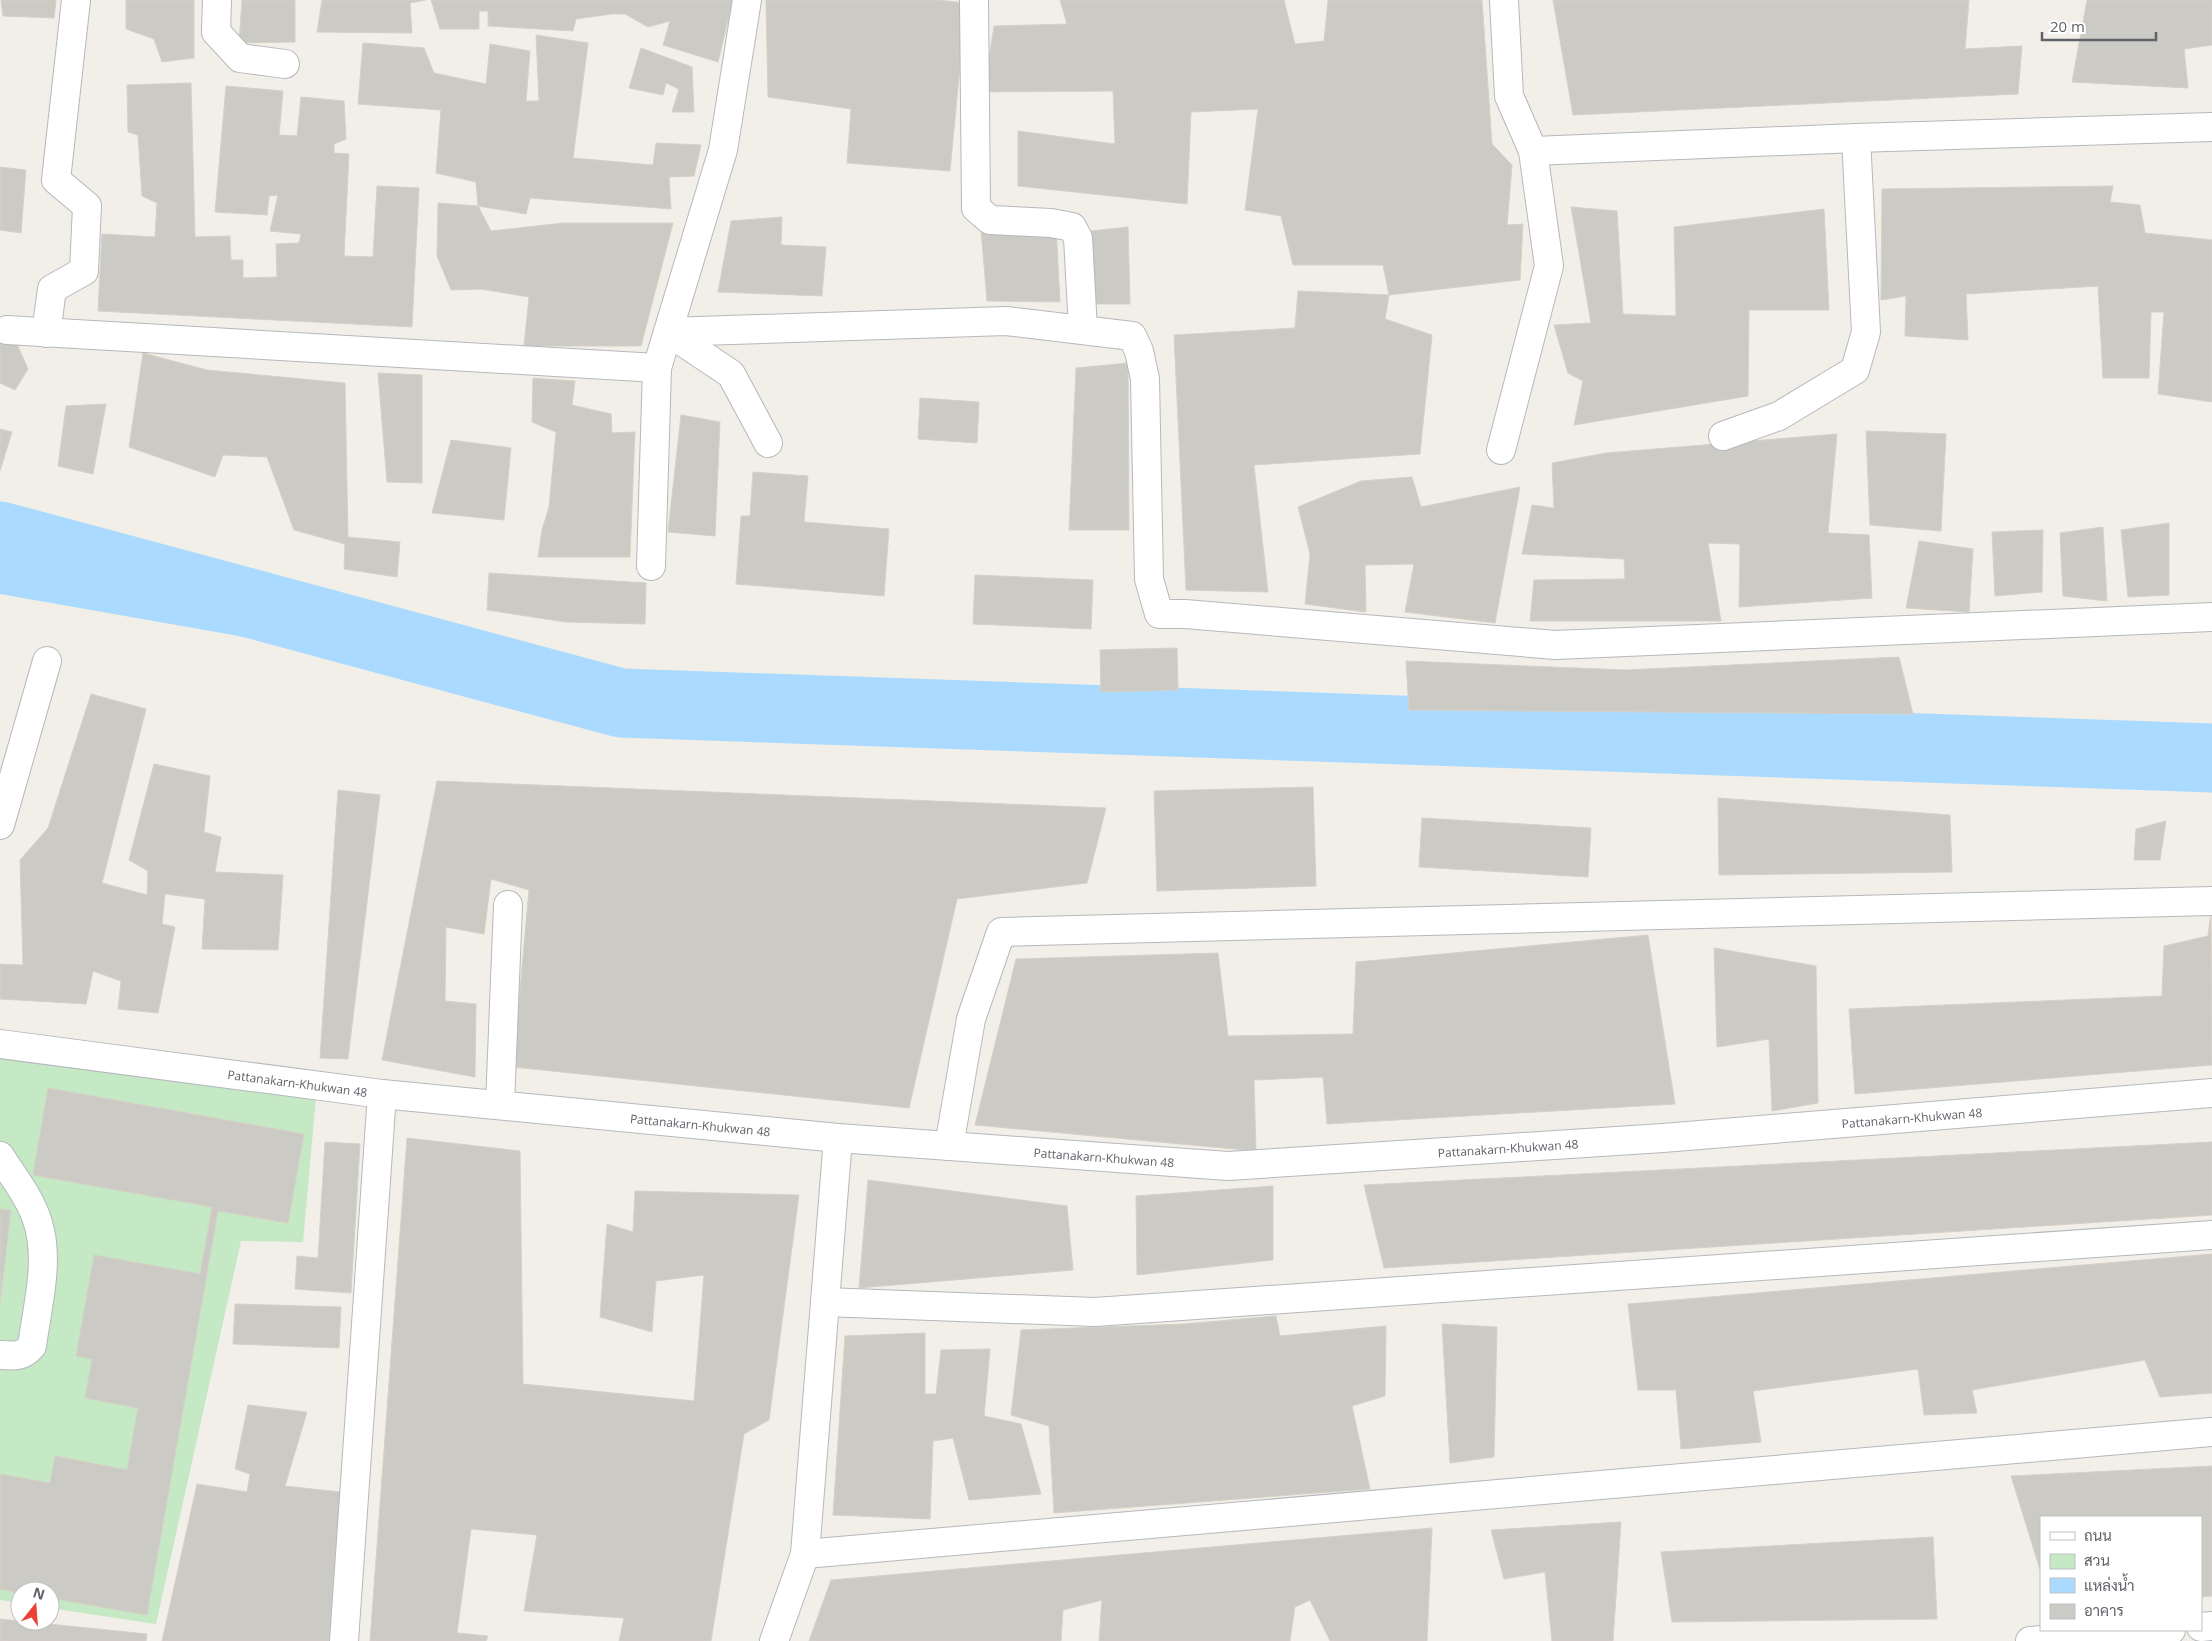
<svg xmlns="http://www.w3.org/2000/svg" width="2212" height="1641" viewBox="0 0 2212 1641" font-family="'Open Sans',Sarabun,sans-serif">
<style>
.green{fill:#c5e8c5}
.water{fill:#aadaff}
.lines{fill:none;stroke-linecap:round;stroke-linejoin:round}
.river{stroke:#aadaff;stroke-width:69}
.building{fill:#cccac5;stroke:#d6d1c6}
.minor-casing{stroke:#b5b8bc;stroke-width:30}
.minor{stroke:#fff;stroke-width:28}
.labels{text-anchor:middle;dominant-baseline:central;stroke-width:5;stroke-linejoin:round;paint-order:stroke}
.street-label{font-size:12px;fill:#5f6368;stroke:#fff}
</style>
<rect width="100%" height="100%" fill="#f1efe8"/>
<!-- green -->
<path class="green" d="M0 1044 317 1086 303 1242 241 1241 156 1624 50 1608V1591H20V1603L0 1600Z"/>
<!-- water -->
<path class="water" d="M0 536 621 703 0 594Z"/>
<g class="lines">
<!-- river -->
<path class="river" d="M0 536 621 703 2212 758"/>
</g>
<!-- building -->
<path class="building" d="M1 0H56L54 18 3 16Z
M126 0H194V58L162 62 154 39 126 29Z
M242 0H295V42L239 43Z
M322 0H426L410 3 412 33 317 32Z
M431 0H733L718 62 663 45 670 21 648 27 625 14H611L576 19 573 31 488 26V11H479V29H440Z
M766 0H937L966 3 950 171 847 163 851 109 768 97Z
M1060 0H1284L1295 44 1324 41 1328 0H1482L1492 144 1512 165 1507 225 1523 224 1520 280 1389 295 1383 265H1293L1281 216 1245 210 1258 109 1191 112 1187 204 1018 186V131L1115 144 1113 91 984 92 994 26 1067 24Z
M1553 0H1969L1965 49 2022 46 2018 94 1573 115Z
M2087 0H2212V45L2184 49 2188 88 2072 82Z
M536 35 588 43 573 158 653 165 656 143 701 145 694 176 669 177 671 209 530 198 526 214 478 206 476 182 436 173 441 110 358 104 363 43 424 48 434 73 486 84 490 44 530 51 526 101H539Z
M641 48 692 67 694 112H672L679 89 666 83 663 95 629 88Z
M191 83 195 237 230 236 231 260H243V278L277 277 276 244 299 243 301 234 270 231 278 195 269 196 267 215 215 212 226 86 283 91 279 135 297 136 301 97 344 101 346 139 334 144V153L349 154 344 256 373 257 377 186 419 188 412 327 98 311 102 234 155 237 157 203 142 196 138 135 128 132 127 85Z
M0 167 26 170 21 233 0 230Z
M2113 186 2110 202 2140 205 2145 233 2212 240V402L2158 394 2164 312H2151L2149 378H2103L2098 286 1966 294 1968 340 1905 336 1906 296 1881 300 1882 189Z
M438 203 478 206 491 231 563 223H673L641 346H524L529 297 481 289 451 290 437 256Z
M1571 207 1617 211 1623 314 1676 316 1674 227 1824 209 1829 310H1749L1748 396 1574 425 1583 381 1568 373 1554 325 1591 323Z
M782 217 781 245 826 247 822 296 718 292 731 221Z
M1056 226 1060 302 987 301 981 230Z
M1128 227 1130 304H1097L1081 232Z
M1298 291 1389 295 1385 319 1432 335 1420 454 1254 465 1268 592 1186 590 1174 335 1295 328Z
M0 337 17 344 28 369 15 390 0 383Z
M143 353 207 370 345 383 348 537 400 542 397 577 344 569 345 544 294 530 267 457 223 455 215 477 129 447Z
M1128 363 1129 530H1069L1076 368Z
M378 373 422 375V483L387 482Z
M533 378 575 381 572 405 611 414 612 433 635 432 630 557H538L542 530 549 507 556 432 532 422Z
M920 398 979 402 977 443 918 439Z
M106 404 93 474 58 466 66 406Z
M681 415 720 422 715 536 668 532Z
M0 429 12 432 0 471Z
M1866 431 1946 434 1941 531 1870 525Z
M1837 434 1828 533 1869 535 1872 598 1739 607 1740 544 1708 543 1721 621H1530L1534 580 1625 579 1624 559 1522 554 1532 505 1554 508 1552 463 1606 453Z
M451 440 511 448 504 520 432 513Z
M753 472 808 476 804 522 889 529 884 596 736 584 741 516H750Z
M1412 477 1421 507 1520 487 1495 623 1405 612 1414 564 1365 565 1366 612 1305 604 1310 554 1298 507 1361 481Z
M2169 523V595L2128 597 2121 530Z
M2103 527 2107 601 2063 596 2060 533Z
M2043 530 2042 592 1995 596 1992 532Z
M1919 541 1973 549 1969 612 1906 608Z
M489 573 646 583 645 624 565 622 487 610Z
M975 575 1093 580 1091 629 973 624Z
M1177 648 1178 690 1101 692 1100 650Z
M1899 657 1913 714 1409 710 1406 661 1626 670Z
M91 694 146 709 102 883 147 895 148 871 129 860 154 764 210 776 204 832 221 837 215 872 283 875 278 950 202 949 205 899 165 894 162 924 175 927 158 1013 118 1009 121 981 93 971 86 1004 0 999V964L23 965 20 860 48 828Z
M437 781 1106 808 1087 883 957 899 909 1108 513 1067 529 890 491 879 484 934 446 927 445 1001 476 1004 475 1077 382 1060Z
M1313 787 1316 886 1157 891 1154 791Z
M338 790 380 795 348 1059 320 1058Z
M1718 798 1950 815 1952 872 1719 875Z
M1422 818 1591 828 1588 877 1419 867Z
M2166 821 2160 860H2134L2136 829Z
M2211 913 2212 1065 1855 1094 1849 1009 2162 996 2164 946 2208 936Z
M1648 935 1675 1104 1327 1124 1323 1077 1254 1080 1256 1151 975 1125 1016 959 1218 953 1228 1036 1353 1034 1356 962Z
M1714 948 1816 966 1818 1103 1772 1111 1769 1039 1717 1047Z
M48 1088 304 1134 288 1223 218 1211 147 1615 50 1598V1591H20V1593L0 1589V1474L50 1483 55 1456 127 1470 138 1408 85 1398 92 1359 76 1356 94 1255 200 1274 212 1207 33 1175Z
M407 1138 520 1151 523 1384 694 1401 704 1275 656 1281 652 1332 600 1317 607 1224 633 1232 635 1191 799 1195 769 1420 744 1434 711 1641H619L624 1618 524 1611 537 1535 471 1529 457 1633 488 1636 486 1641H370Z
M325 1142 360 1144 351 1293 295 1289 297 1256 318 1258Z
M2212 1142V1215L1384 1268 1364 1185Z
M868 1180 1067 1206 1073 1270 859 1288Z
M1273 1186V1260L1137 1275 1136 1196Z
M0 1209 11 1210 0 1304Z
M2212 1254V1393L2160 1397 2145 1360 1972 1390 1977 1413 1924 1415 1918 1369 1753 1391 1761 1442 1681 1449 1676 1390H1638L1628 1304Z
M235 1304 341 1307 339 1348 233 1344Z
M1276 1316 1280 1336 1386 1326 1385 1396 1352 1406 1370 1489 1054 1513 1049 1426 1011 1415 1021 1330 1184 1324Z
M1442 1324 1497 1327 1494 1457 1450 1463Z
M925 1333V1394H936L941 1350 990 1349 984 1416 1021 1424 1041 1494 969 1500 953 1438 933 1441 930 1519 833 1515 845 1336Z
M248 1405 307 1412 285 1486 340 1492 329 1641H162L197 1484 247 1492 250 1474 235 1469Z
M2212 1466V1596L2201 1597V1517H2041V1573L2011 1476Z
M1621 1522 1613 1641H1552L1545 1572 1504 1579 1491 1530Z
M1432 1528 1427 1641H1330L1310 1600 1295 1607 1290 1641H1099L1102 1600 1063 1610 1061 1641H809L831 1580Z
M1933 1537 1937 1619 1672 1622 1661 1552Z
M0 1619 147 1634 146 1641H0Z"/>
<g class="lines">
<!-- minor casing -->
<g class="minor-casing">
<g id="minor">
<path d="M217 0 216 32 240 58 285 64"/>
<path d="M974 0 976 208 990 220 1051 223 1072 227 1078 238 1083 329"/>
<path d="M1533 151 1856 138 2212 127"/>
<path d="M7 330 657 368"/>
<path d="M668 332 1006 321 1132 336 1139 351 1145 379 1149 579 1159 614H1185L1555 645 2212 617"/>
<path d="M668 332 731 374 768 443"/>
<path d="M46 333 52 289 84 271 87 206 56 180 76 0"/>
<path d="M1723 436 1779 416 1855 370 1866 332 1856 138"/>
<path d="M1501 450 1549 266 1533 151 1509 96 1504 0"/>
<path d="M651 566 657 368 723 150 747 0"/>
<path d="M0 825 47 661"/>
<path id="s1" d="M0 1044 382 1094 838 1138 1228 1166 1663 1138 2212 1093"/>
<path d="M500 1105 508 905"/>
<path d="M949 1146 971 1019 1001 932 2212 901"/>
<path d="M0 1156C14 1178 31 1199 38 1223 50 1262 37 1307 32 1346 23 1357 14 1356 0 1355"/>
<path d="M825 1302 1095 1312 2212 1235"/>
<path d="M805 1554 2212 1432"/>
<path d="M2201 1627 2212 1626"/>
<path d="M344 1641 382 1094"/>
<path d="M774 1641 805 1554 838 1138"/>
<path d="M2030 1641 2171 1630"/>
</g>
</g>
<!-- minor -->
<use href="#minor" class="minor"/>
</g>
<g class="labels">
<!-- street labels -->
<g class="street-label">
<text stroke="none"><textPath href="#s1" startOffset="300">Pattanakarn-Khukwan 48</textPath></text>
<text stroke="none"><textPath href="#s1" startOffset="1920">Pattanakarn-Khukwan 48</textPath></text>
<text stroke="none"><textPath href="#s1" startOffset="705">Pattanakarn-Khukwan 48</textPath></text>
<text stroke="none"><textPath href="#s1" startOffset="1515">Pattanakarn-Khukwan 48</textPath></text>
<text stroke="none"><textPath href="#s1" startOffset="1110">Pattanakarn-Khukwan 48</textPath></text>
</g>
</g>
<!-- legend -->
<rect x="2040" y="1516" width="162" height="115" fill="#ffffff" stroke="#bfc1c3"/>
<rect x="2050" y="1532" width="25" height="8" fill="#ffffff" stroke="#bfc1c3"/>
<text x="2084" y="1541" font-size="15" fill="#5f6368">ถนน</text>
<rect x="2050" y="1554" width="25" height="15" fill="#c5e8c5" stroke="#bfc1c3"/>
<text x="2084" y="1566" font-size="15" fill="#5f6368">สวน</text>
<rect x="2050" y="1578" width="25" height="15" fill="#aadaff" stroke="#bfc1c3"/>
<text x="2084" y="1591" font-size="15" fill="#5f6368">แหล่งน้ำ</text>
<rect x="2050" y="1604" width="25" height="15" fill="#cccac5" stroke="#bfc1c3"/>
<text x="2084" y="1616" font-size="15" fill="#5f6368">อาคาร</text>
<!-- north arrow -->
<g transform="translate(35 1606) rotate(17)"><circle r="24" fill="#ffffff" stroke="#bfc1c3"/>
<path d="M0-4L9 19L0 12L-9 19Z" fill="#ea4335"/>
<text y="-8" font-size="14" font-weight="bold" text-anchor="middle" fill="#5f6368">N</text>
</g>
<!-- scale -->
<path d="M2042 32v8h114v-8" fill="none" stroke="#5f6368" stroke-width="2.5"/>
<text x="2050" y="32" font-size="15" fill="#5f6368" stroke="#ffffff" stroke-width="4" paint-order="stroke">20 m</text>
</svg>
